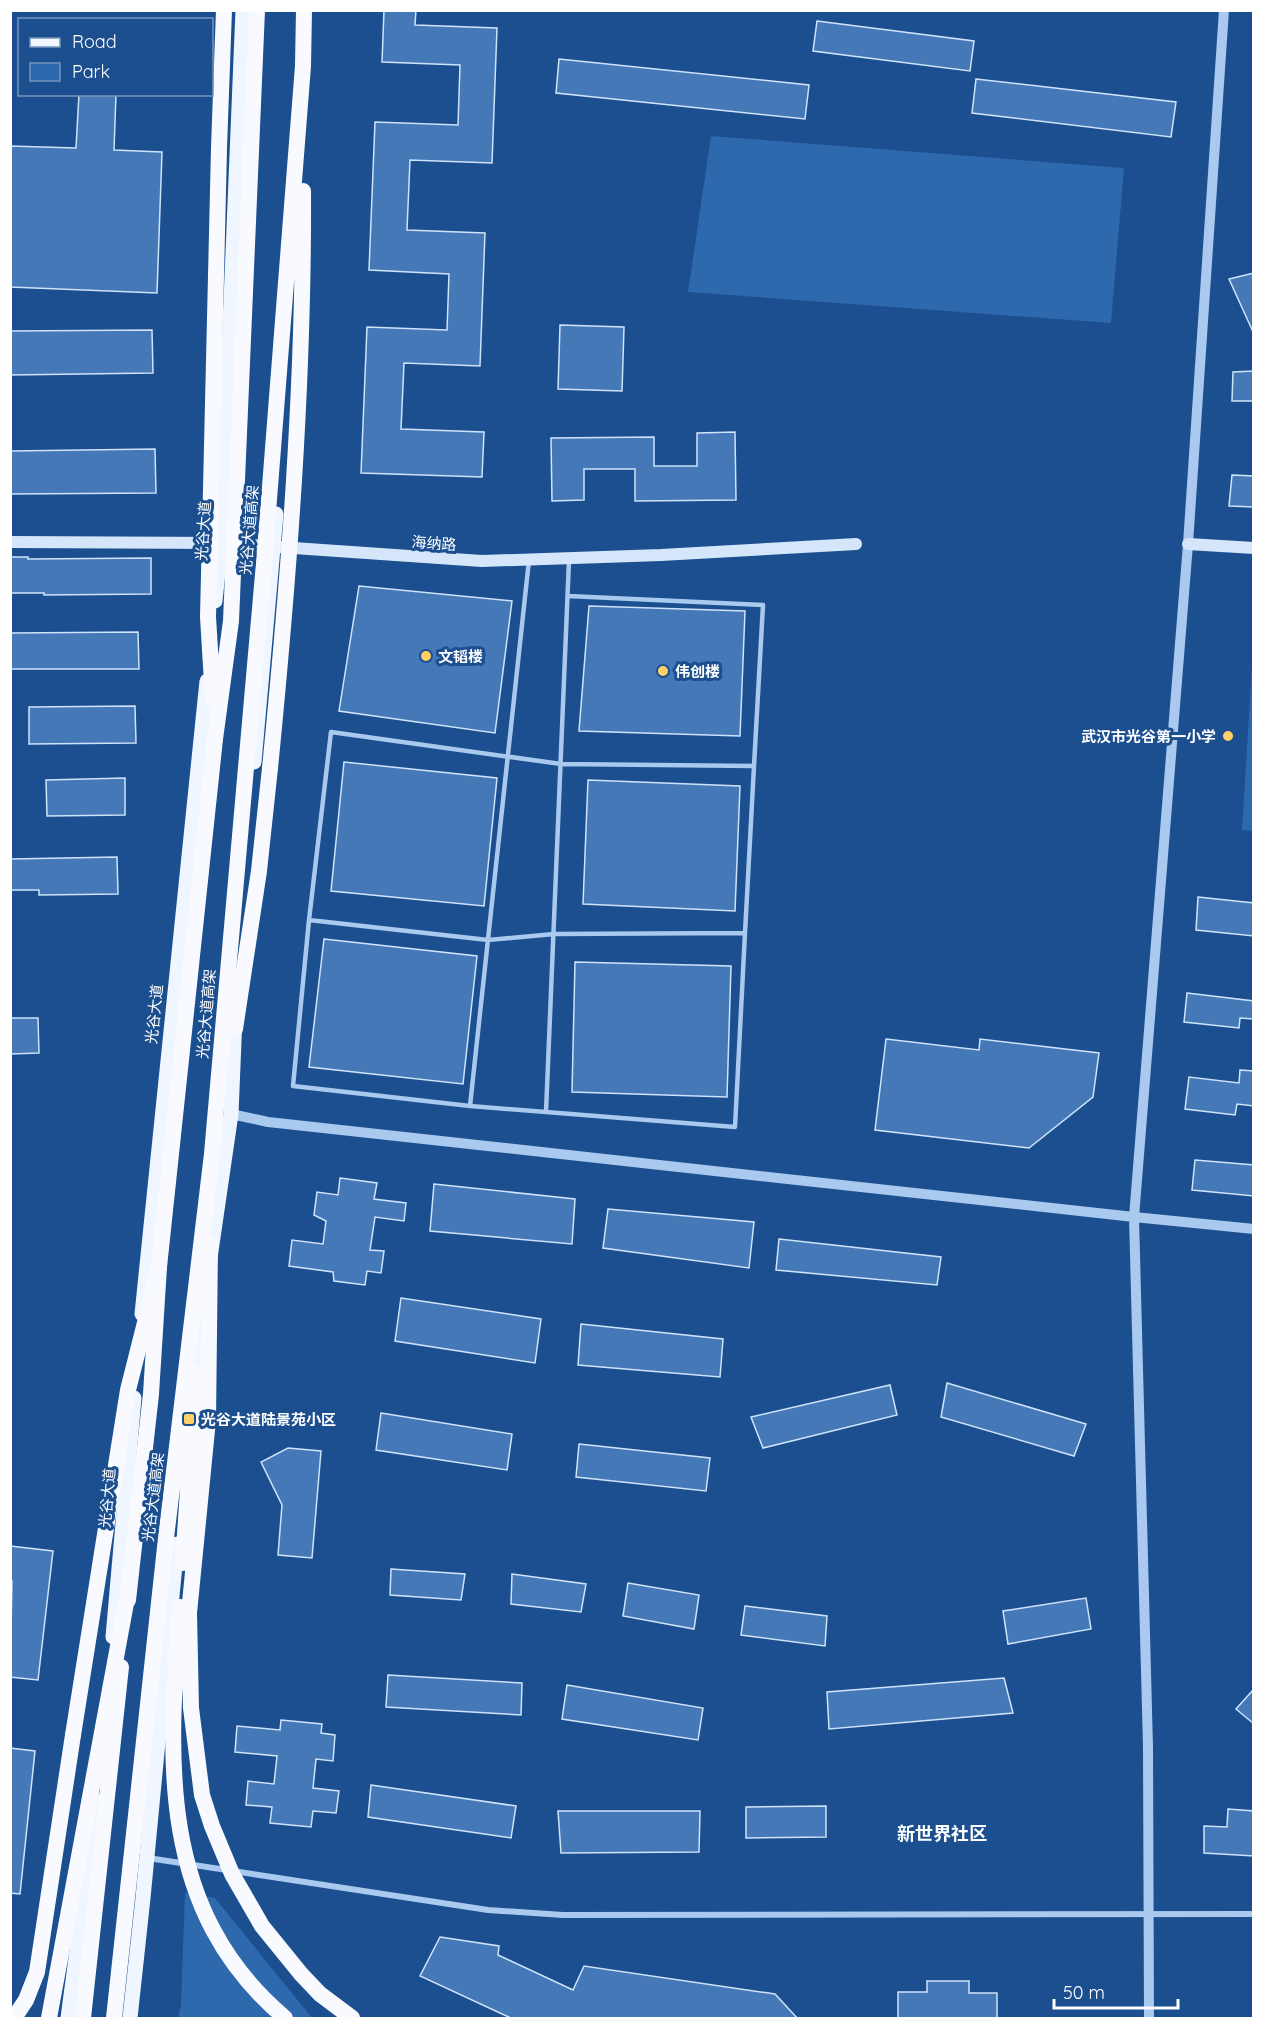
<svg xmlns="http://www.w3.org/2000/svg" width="1264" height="2029" viewBox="0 0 1264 2029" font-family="Quicksand,'Noto Sans SC',sans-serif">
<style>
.green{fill:#2e69ad}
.building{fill:#4478b7;stroke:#cfe3fa;stroke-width:1.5}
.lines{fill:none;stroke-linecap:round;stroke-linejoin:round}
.service{stroke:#a9c9ee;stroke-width:4.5}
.minor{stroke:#a9c9ee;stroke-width:6}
.tertiary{stroke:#a9c9ee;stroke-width:10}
.secondary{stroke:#d6e6fa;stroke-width:12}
.primary{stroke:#f0f6ff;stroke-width:15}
.trunk{stroke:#f8faff;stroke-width:16}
.trunk-bridge{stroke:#f8faff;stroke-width:16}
.poi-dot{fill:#ffd166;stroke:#1b4f8f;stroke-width:2}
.labels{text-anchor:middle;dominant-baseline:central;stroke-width:6;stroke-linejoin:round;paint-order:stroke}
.street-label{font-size:15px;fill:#fff;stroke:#1b4f8f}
.poi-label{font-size:15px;font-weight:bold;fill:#fff;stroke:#1b4f8f;text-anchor:start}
.quarter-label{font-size:18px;font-weight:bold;fill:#fff;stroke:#1b4f8f}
</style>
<rect width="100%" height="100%" fill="#1b4f8f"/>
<!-- green -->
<path class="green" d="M711 136 1124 168 1111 323 688 292Z
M1253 650 1254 831H1253L1242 830Z
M185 1893 215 1898 312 2018H178L181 2005Z"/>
<!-- building -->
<path class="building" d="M384 10H416L415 25 497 28 492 163 410 160 407 230 485 233 480 366 404 363 401 429 484 432 482 477 361 473 367 327 447 330 449 274 369 270 375 122 458 125 460 65 382 62Z
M817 21 974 41 970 71 813 51Z
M559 59 809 85 805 119 556 93Z
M976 79 1176 102 1171 137 972 113Z
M79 94H116L114 150 162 152 157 293 10 287V146L76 148Z
M1254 273V334L1229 279Z
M560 325 624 327 622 391 558 389Z
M152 330 153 373 10 375V331Z
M1254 371V401H1232L1233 372Z
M735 432 736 500 635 501V469H584V500L552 501 551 438 654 437V466H697V433Z
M155 449 156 493 10 494V451Z
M1232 475 1254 476V507L1229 506Z
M10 557H28V559L151 558V594L44 595V593H10Z
M359 586 512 601 495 733 339 711Z
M589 606 745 611 740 736 579 731Z
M138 632 139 669H10V633Z
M135 706 136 743 29 744V707Z
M344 762 497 778 484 906 331 891Z
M125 778V815L47 816 46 780Z
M588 780 740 786 735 911 583 904Z
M117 857 118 894 39 895V890H10V859Z
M1198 897 1254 903V936L1196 930Z
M324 939 477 956 463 1084 309 1067Z
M575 962 731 966 727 1097 572 1092Z
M1187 993 1254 1001V1019L1240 1018 1239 1028 1184 1022Z
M10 1018H38L39 1053 10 1054Z
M886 1039 979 1050 980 1039 1099 1053 1093 1097 1029 1148 875 1130Z
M1240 1070 1254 1071V1106L1237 1104 1235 1115 1185 1109 1189 1077 1239 1083Z
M1195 1160 1254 1165V1196L1192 1190Z
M340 1178 377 1183 374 1199 406 1203 404 1221 375 1217 370 1250 384 1251 381 1273 367 1271 365 1285 334 1281 333 1272 289 1266 292 1240 323 1244 326 1221 314 1215 317 1192 338 1195Z
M434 1184 575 1199 572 1244 430 1231Z
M608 1209 754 1222 749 1268 603 1248Z
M779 1239 941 1257 937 1285 776 1270Z
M401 1298 541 1319 535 1363 395 1341Z
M581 1324 723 1339 720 1377 578 1365Z
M947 1383 1086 1424 1074 1456 941 1417Z
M890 1385 897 1415 763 1448 751 1417Z
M381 1413 512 1434 507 1470 376 1450Z
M579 1444 710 1458 706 1491 576 1477Z
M288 1448 321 1451 312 1558 278 1555 282 1505 261 1462Z
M10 1546 53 1551 38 1680 10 1677 12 1581 10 1580Z
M391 1569 465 1574 461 1600 390 1595Z
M512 1574 586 1584 581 1612 511 1604Z
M628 1583 699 1595 694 1629 623 1616Z
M1086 1598 1091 1629 1008 1644 1003 1611Z
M745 1606 827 1616 825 1646 741 1635Z
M388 1675 522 1683 521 1715 386 1707Z
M1004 1678 1013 1713 829 1729 827 1692Z
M567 1685 703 1708 698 1740 562 1719Z
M1254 1689V1724L1236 1709Z
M281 1720 322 1724 321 1733 335 1735 333 1761 316 1759 313 1788 339 1791 336 1813 313 1811 311 1827 270 1823 272 1807 246 1805 248 1781 274 1784 277 1756 235 1752 237 1726 280 1730Z
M10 1748 35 1751 20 1894 10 1893Z
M371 1785 516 1806 511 1838 368 1817Z
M826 1806V1837L746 1838V1807Z
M1228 1809 1254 1811V1856L1204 1853V1826L1227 1827Z
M558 1811H700L699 1852 561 1853Z
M440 1937 499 1946 498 1955 573 1990 584 1966 775 1994 798 2019H513L420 1976Z
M927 1981H969V1993H997V2019H898V1992H927Z"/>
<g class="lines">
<!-- service -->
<path class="service" d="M568 596 763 605 754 766
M309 920 488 940 554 934 745 933 735 1127 470 1106 293 1086Z
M309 920 331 732 561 764 754 766 745 933
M470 1106 529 560
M546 1112 569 560"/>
<!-- minor -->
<path class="minor" d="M148 1858 488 1910 563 1915 1254 1914"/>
<!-- tertiary -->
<path class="tertiary" d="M231 1114 268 1122 1134 1217 1254 1229
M1149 2018 1148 1747 1134 1217 1188 544 1224 10"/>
<!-- secondary -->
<path class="secondary" d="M10 542 221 543 482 561 661 555 856 544
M1188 544 1254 548"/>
<!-- primary -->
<path class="primary" d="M215 601 221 543 243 10
M254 762 276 514
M210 1258 231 1114 235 1016
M142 1314 207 681
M193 1386 204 1302
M113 1637 134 1398
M68 2018 97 1801
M130 2018 143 1898 177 1544"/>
<!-- trunk -->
<path class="trunk" d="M235 1029 259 871 270 768
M128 1600 151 1394 159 1267 215 739
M14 2018 26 2000 37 1972 73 1735
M83 2018 121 1667"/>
<!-- trunk-bridge -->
<path class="trunk-bridge" d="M213 699 208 617 219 148 224 10
M215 739 231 621 257 10
M270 768C289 576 304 384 303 191
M210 1245 208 1420 189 1613 191 1708 202 1795 212 1826 232 1874 262 1926 301 1974 320 1994 352 2018
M183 1563 196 1373
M180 1607C168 1759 157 1910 285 2018
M73 1735 128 1390 159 1267
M49 2018 129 1587
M114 2018 166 1538 212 1154 264 563 303 66 304 10"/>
</g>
<!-- markers -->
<g class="poi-dot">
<circle cx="426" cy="656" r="6"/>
<circle cx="663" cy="671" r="6"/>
<circle cx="1228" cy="736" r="6"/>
<rect x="183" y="1413" width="12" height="12" rx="3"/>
</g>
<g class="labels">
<!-- street labels -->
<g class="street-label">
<text transform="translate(249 530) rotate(-85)">光谷大道高架</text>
<text transform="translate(203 531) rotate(-86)">光谷大道</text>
<text transform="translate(434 543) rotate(4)">海纳路</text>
<text transform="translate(154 1014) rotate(-84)">光谷大道</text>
<text transform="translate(206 1014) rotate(-85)">光谷大道高架</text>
<text transform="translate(153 1497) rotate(-83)">光谷大道高架</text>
<text transform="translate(107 1498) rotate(-85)">光谷大道</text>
</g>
<!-- poi labels -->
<g class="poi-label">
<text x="438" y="656">文韬楼</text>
<text x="675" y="671">伟创楼</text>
<text x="1216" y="736" text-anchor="end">武汉市光谷第一小学</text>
<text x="201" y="1419">光谷大道陆景苑小区</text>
</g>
<!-- quarter labels -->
<g class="quarter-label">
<text x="942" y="1833">新世界社区</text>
</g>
</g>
<!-- border -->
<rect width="1264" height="2029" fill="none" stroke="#ffffff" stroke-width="24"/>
<!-- legend -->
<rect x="18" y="18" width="195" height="78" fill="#1b4f8f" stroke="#7695bc" stroke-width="1.5"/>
<rect x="30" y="38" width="30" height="9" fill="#f0f6ff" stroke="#7695bc" stroke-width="1.5"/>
<text x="72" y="48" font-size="18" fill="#ffffff">Road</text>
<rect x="30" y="63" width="30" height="18" fill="#2e69ad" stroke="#7695bc" stroke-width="1.5"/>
<text x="72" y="78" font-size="18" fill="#ffffff">Park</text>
<!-- scale -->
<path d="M1054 1999v9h124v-9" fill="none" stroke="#ffffff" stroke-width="3"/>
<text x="1063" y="1999" font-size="18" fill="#ffffff" stroke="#1b4f8f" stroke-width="4.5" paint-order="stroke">50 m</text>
</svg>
